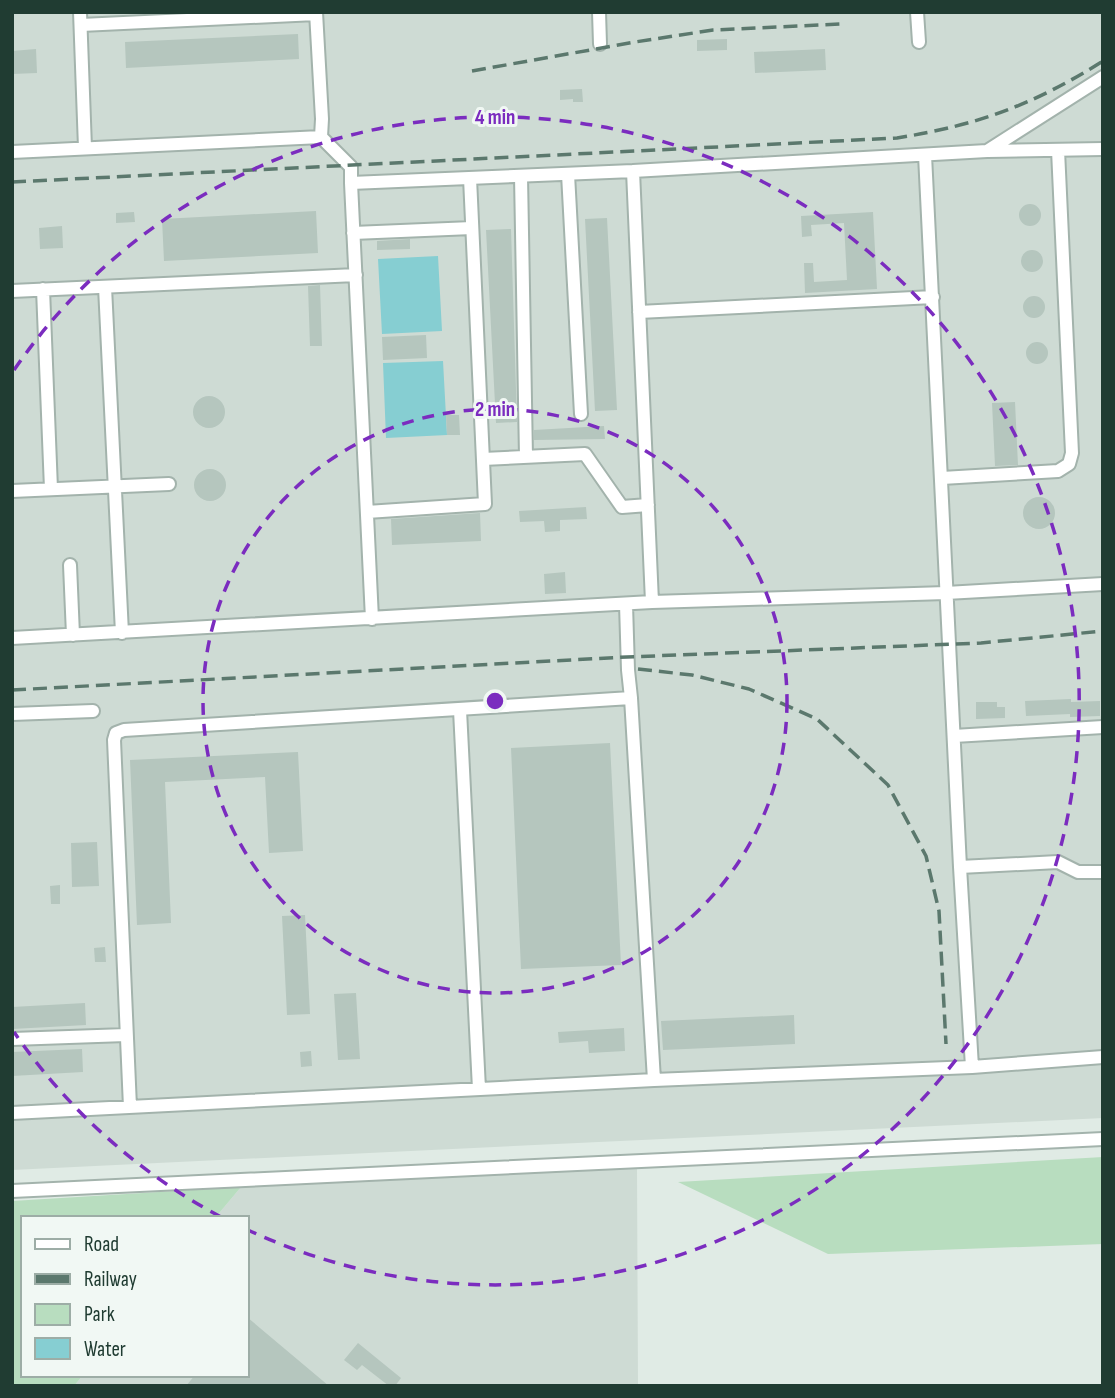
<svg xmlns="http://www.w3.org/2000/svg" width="1115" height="1398" viewBox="0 0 1115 1398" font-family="'Sofia Sans Condensed',sans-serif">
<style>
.built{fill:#cedbd4}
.green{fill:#b8ddbf}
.water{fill:#86ced2}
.building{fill:#b5c6be}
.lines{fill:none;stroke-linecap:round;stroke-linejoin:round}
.minor-casing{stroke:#a3b3ac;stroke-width:16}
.minor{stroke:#fff;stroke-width:12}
.rail{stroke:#5b786d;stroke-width:3.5;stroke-dasharray:14 7;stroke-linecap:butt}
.ring{fill:none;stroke:#7b2cbf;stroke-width:3.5;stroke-dasharray:12 9}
.centre{fill:#7b2cbf;stroke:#f1f8f4;stroke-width:3.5}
.ring-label{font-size:21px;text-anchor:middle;font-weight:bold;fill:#7b2cbf;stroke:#f1f8f4;stroke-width:6;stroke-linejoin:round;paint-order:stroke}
</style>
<rect width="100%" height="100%" fill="#e0ebe5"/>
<!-- built -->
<path class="built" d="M12 12H1103V1118L12 1170Z
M637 1168 638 1386H74L83 1375H247V1218H215L241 1187Z"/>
<!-- green -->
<path class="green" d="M1103 1157V1244L828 1254 678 1182Z
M241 1187 215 1218H23V1375H83L74 1386H12V1201Z"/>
<!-- water -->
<path class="water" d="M438 256 442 331 382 334 378 259Z
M443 361 447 435 386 438 383 363Z"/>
<!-- building -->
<path class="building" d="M298 34 299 59 126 68 125 42Z
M727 39V50L697 51V40Z
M36 49 37 73 12 74V51Z
M825 49 826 70 755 73 754 52Z
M582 89 583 102H573V99L560 100V90Z
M1019 215a11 11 0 1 1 22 0a11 11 0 1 1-22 0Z
M316 211 318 253 164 261 162 219Z
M134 212 135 222 116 223V213Z
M873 212 877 289 805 293 804 263H813L814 282 847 280 844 223 811 225 812 236 802 237 801 216Z
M607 218 617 410 595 411 585 219Z
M62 226 63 248 40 249 39 228Z
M511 229 517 422 496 423 486 230Z
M410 239V249L377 250V241Z
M1021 261a11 11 0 1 1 22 0a11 11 0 1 1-22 0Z
M320 285 322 346H310L308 286Z
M1023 307a11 11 0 1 1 22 0a11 11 0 1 1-22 0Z
M426 335 427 358 383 360 382 337Z
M1026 353a11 11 0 1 1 22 0a11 11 0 1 1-22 0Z
M193 412a16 16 0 1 1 32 0a16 16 0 1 1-32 0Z
M1015 402 1018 465 995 466 992 403Z
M446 415H459L460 435H447Z
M604 426 605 439 534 440V430Z
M194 485a16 16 0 1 1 32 0a16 16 0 1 1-32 0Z
M1023 513a16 16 0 1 1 32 0a16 16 0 1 1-32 0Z
M586 507 587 519 560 520V531L545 532 544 521 520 522 519 511Z
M480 513 481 541 392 545 391 519Z
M565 572 566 593 545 594 544 574Z
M1071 699V702L1100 701V716L1070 717V714L1026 716 1025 701Z
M976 702H997V707H1005V718L976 719Z
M610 743 621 965 521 969 511 748Z
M298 752 303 851 269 853 265 777 165 782 171 923 137 925 130 760Z
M97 842 99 886 72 887 71 843Z
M60 885V904H51L50 886Z
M305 915 310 1014 287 1015 282 916Z
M105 947 106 962H95L94 948Z
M356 993 360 1059 338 1060 334 994Z
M85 1003 86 1025 12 1029V1007Z
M794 1015 795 1044 663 1050 661 1021Z
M624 1028 625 1051 589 1053 588 1041 559 1043 558 1032Z
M82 1049 83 1072 12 1076V1052Z
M311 1051 312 1066 301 1067 300 1052Z
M247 1317 329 1386H186L195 1375H247Z
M358 1343 401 1378 395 1386H389L362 1365 357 1370 344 1360Z"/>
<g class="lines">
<!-- minor casing -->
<g class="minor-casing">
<path id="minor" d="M80 12 85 148
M316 12 322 119 321 137
M599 12 600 44
M917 12 919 42
M81 25 316 14
M988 151 1103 149
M12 152 321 137 351 167V183L633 171 987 151 1103 77
M633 171 652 602
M568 174 581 414
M521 176 526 457
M351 183 372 619
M353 233 472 228
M105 287 122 633
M43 289 51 489
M12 291 356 275
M639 312 933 297
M483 459 585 454 622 507 648 505
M942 478 1058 471 1069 464 1072 453 1058 150
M12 491 169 484
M367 512 485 504 470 178
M70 565 73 635
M626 604 628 670 631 698 654 1080
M12 638 652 602 946 593 1103 584
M460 710 479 1089
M12 714 93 711
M954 736 1103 727
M960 867 1058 862 1078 872H1103
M12 1039 126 1035
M972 1067 1103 1057
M130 1107 114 740 116 733 124 730 631 698
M12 1113 654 1080 972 1067 960 867 925 155
M12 1191 1103 1139"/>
</g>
<!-- minor -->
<use href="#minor" class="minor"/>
<!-- rail -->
<path class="rail" d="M472 71 635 42 713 30 842 24
M12 182 897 138C978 125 1033 105 1103 61
M638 669 692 675 749 689 817 719 888 785 926 856 939 911 946 1044
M12 690 627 657 981 643 1103 631"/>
</g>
<!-- distance rings -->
<g class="ring">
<circle cx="495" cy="701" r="292"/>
<path d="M221 1217A584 584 0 0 1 14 1032M14 370A584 584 0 1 1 248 1230"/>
</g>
<circle cx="495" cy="701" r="10" class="centre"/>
<g class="ring-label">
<text x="495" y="124">4 min</text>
<text x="495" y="416">2 min</text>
</g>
<!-- border -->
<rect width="1115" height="1398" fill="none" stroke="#203c32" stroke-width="28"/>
<!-- legend -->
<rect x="21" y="1216" width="228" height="161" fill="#f1f8f4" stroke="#9dada6" stroke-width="2"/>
<rect x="35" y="1239" width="35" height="10" fill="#ffffff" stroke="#9dada6" stroke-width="2"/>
<text x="84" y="1251" font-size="21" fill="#203c32">Road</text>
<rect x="35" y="1274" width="35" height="10" fill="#5b786d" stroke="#9dada6" stroke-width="2"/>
<text x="84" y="1286" font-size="21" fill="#203c32">Railway</text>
<rect x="35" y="1304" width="35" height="21" fill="#b8ddbf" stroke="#9dada6" stroke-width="2"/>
<text x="84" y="1321" font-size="21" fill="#203c32">Park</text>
<rect x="35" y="1338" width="35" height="21" fill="#86ced2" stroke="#9dada6" stroke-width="2"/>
<text x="84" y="1356" font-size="21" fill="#203c32">Water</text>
</svg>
